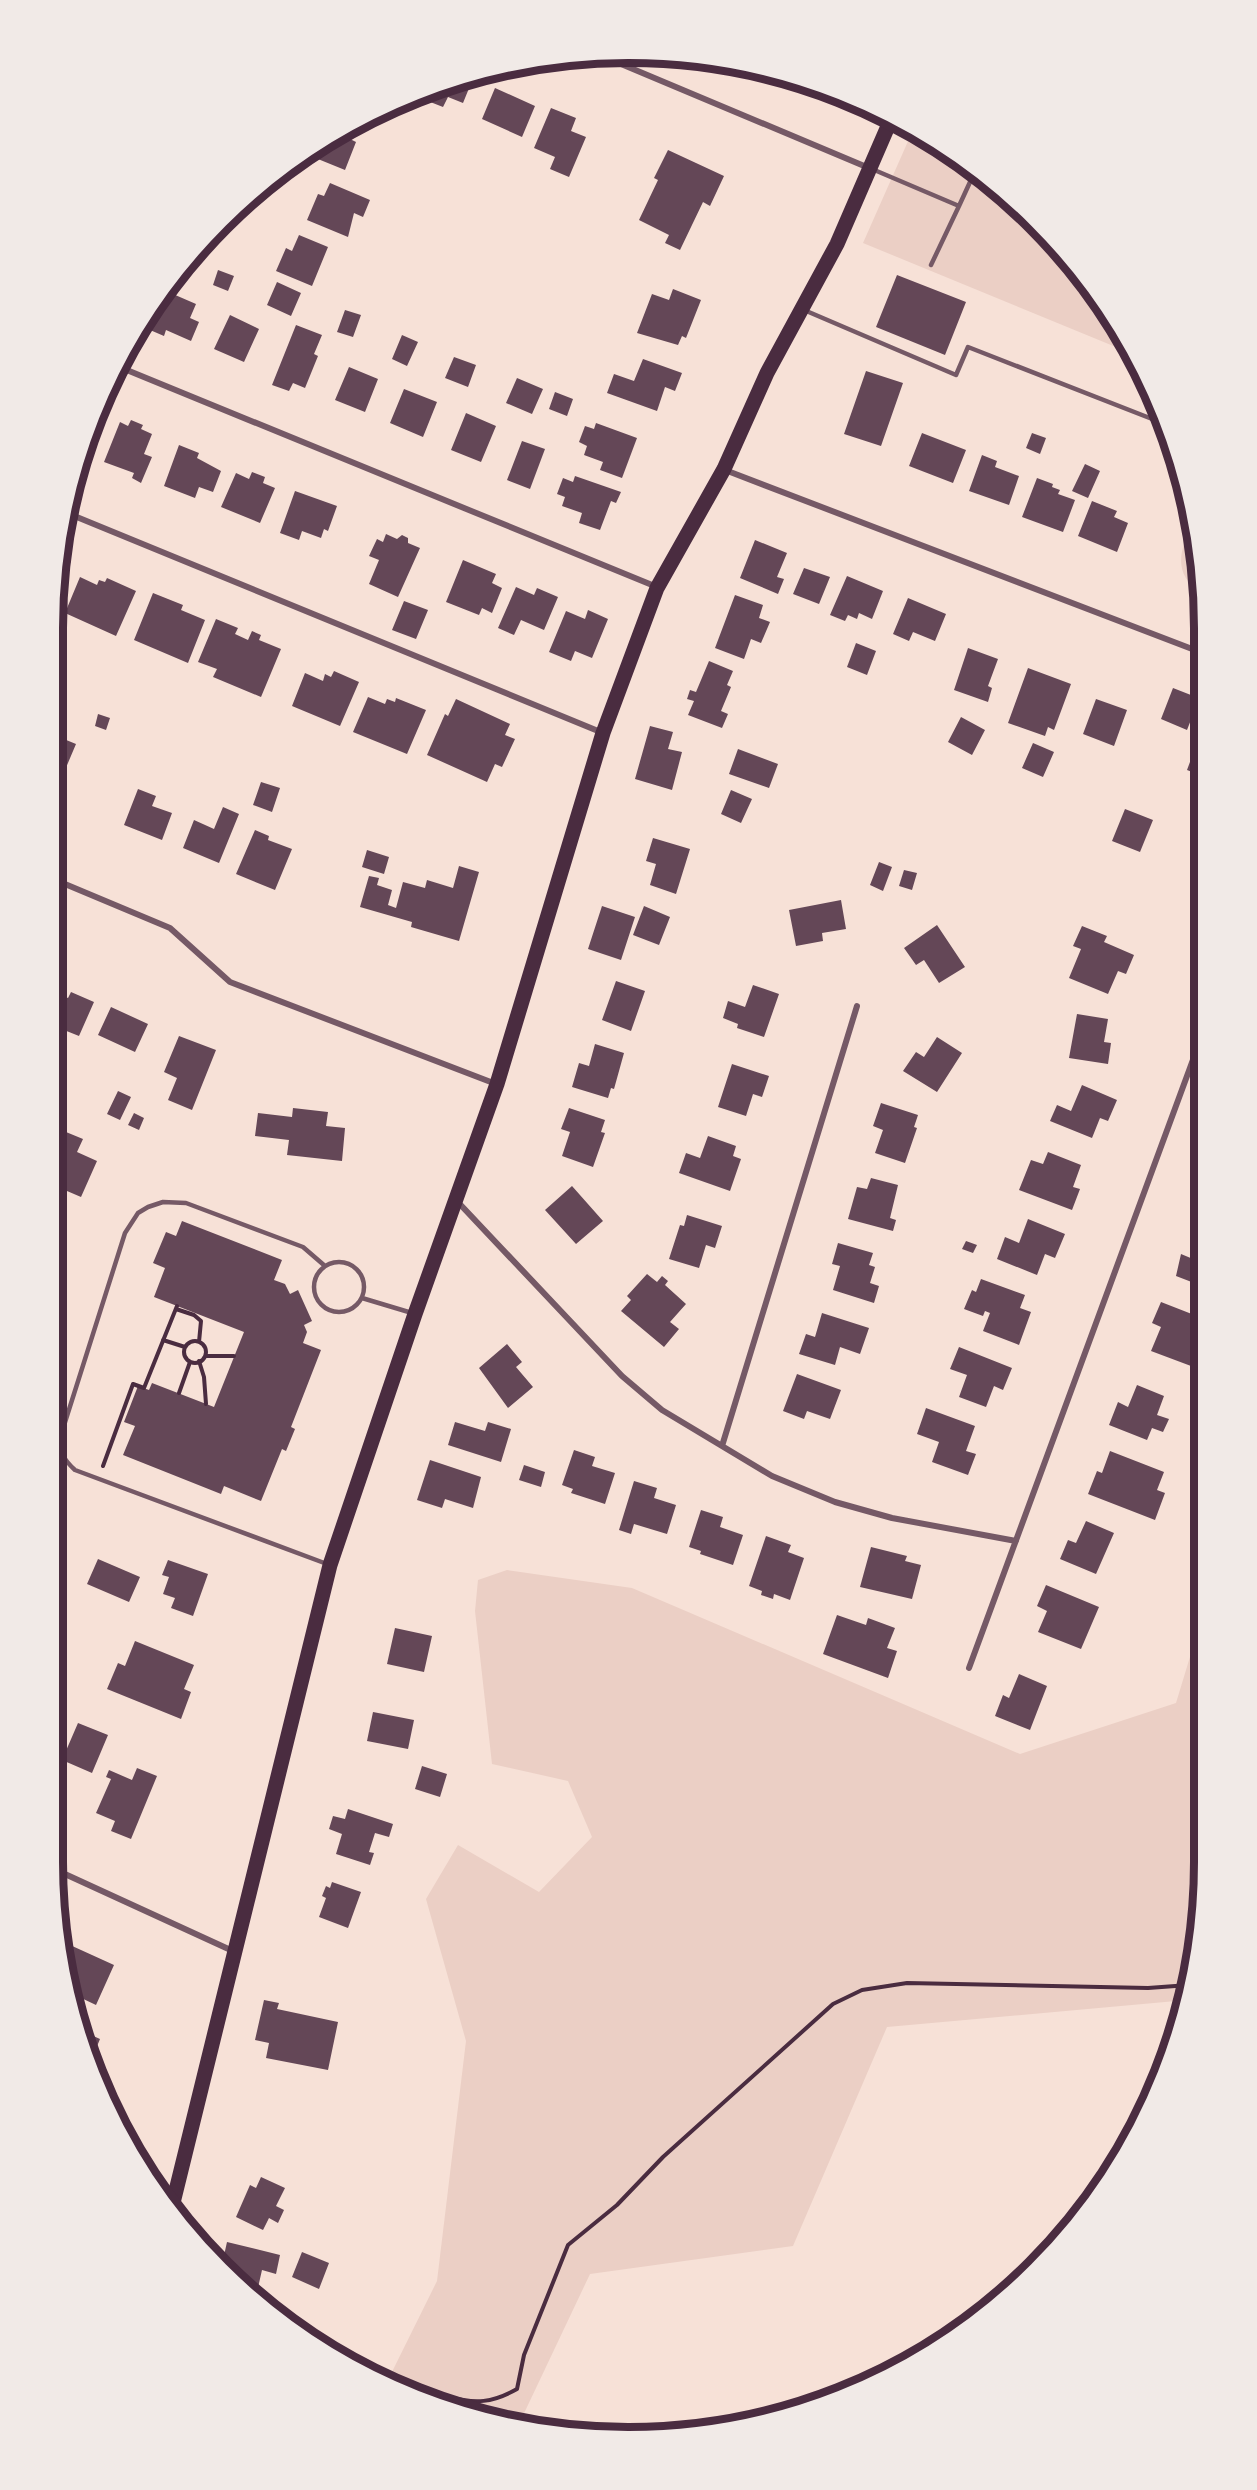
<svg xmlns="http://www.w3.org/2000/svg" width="1257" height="2490" viewBox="0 0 1257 2490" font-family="Signika,sans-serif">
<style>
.green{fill:#ebcfc5}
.building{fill:#644757}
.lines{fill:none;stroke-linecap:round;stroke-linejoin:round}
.path{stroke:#4a2c40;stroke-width:4}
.service{stroke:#755966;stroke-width:4.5}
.minor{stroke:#755966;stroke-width:6}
.primary{stroke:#4a2c40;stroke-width:15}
.rim{fill:none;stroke:#4a2c40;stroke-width:8}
</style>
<rect width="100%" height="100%" fill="#f7e1d7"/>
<!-- green -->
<path class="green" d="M913 130 979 172 1086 278 1128 352 863 243Z
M1195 535 1200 554V592C1181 579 1177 563 1185 541Z
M507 1570 632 1588 1020 1754 1176 1703 1203 1614V1899L1187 2000 887 2027 793 2246 590 2274 518 2426 408 2394 387 2382 437 2281 466 2041 426 1899 458 1845 539 1892 592 1837 568 1781 492 1764 475 1611 478 1580Z"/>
<!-- building -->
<path class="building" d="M474 76 463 103 448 97 443 107 415 96 443 83Z
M495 88 535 106 522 137 482 119Z
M551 108 576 118 571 131 586 137 569 177 550 169 555 157 534 148Z
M349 126 353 128 348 138 356 142 345 170 313 157 317 146Z
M668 150 724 176 710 206 703 202 680 250 665 243 669 235 639 220 658 180 654 178Z
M330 183 370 200 363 217 354 213 348 237 307 220 318 194 324 196Z
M299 235 328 247 312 286 276 271 286 248 292 251Z
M218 270 234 276 228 291 213 285Z
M897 275 966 302 945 355 876 327Z
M277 282 301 293 291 316 267 305Z
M673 289 701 300 686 338 682 336 678 345 637 333 652 294 669 300Z
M166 291 196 304 190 318 199 322 191 341 166 330 164 336 150 330Z
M345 310 361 315 353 337 337 332Z
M230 315 259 329 244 362 214 349Z
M296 325 322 335 314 354 318 356 305 388 293 383 289 391 272 385Z
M402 335 418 342 407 366 392 359Z
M454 357 476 365 468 387 445 378Z
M643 359 682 373 675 391 665 387 657 411 607 393 614 374 634 381Z
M349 367 378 379 365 412 335 400Z
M866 371 903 383 881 446 844 434Z
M517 378 543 389 532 414 506 403Z
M404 389 437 402 423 437 390 423Z
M555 392 573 399 567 416 549 409Z
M466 413 496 426 481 462 451 450Z
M131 420 143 425 141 429 152 434 144 454 152 457 141 483 132 478 134 473 104 462 120 422 128 426Z
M94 421 99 423 91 444 86 442Z
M596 423 637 438 622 478 600 470 603 462 584 455 587 446 579 442 585 426 594 429Z
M922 433 966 450 953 483 909 466Z
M1032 433 1046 438 1040 454 1026 448Z
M522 441 545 449 530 489 507 480Z
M179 445 199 453 197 458 221 471 213 492 199 487 195 498 164 486Z
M982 455 997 461 995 467 1019 476 1009 505 969 491Z
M1085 464 1100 471 1088 498 1072 491Z
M252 472 265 477 263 483 275 488 260 523 221 507 236 473 249 479Z
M575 476 621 492 616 503 611 501 600 530 579 523 582 513 562 506 565 497 557 494 563 478 573 482Z
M1037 478 1053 484 1052 487 1060 490 1058 494 1075 500 1063 532 1022 517Z
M295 491 337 506 328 531 324 529 321 538 302 531 299 540 280 533Z
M1092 501 1117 511 1114 517 1128 523 1117 552 1078 536Z
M386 534 397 539 402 535 408 538V543L420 548 398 597 369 584 379 560 369 556 377 539 383 542Z
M755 540 787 553 777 577 784 579 778 594 740 578Z
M60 556 71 561 54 601V591Z
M463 560 496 574 492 583 502 588 492 613 482 608 479 615 446 602Z
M804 568 830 577 819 604 793 594Z
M847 576 883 591 872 619 859 613 857 619 848 615 845 621 830 615Z
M80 577 97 585 99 580 105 582 107 578 136 591 116 636 65 613Z
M516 587 534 595 537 588 558 597 544 630 521 620 514 635 498 628Z
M153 593 183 605 181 610 205 620 188 663 134 640Z
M735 595 763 605 759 618 770 622 761 643 751 639 744 659 715 648Z
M908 598 946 614 935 641 913 632 909 641 893 634Z
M404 601 428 610 416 639 392 630Z
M588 610 608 619 592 658 575 651 571 661 549 652 566 611 585 619Z
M216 619 238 628 235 634 248 640 252 631 261 635 259 640 281 649 261 697 213 677 217 669 198 662Z
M856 643 876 651 867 675 847 667Z
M968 648 998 659 988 686 992 688 988 702 954 690Z
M709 661 733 671 727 685 731 687 721 711 728 714 722 728 688 715 694 701 687 699 690 690 696 692Z
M1028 668 1071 684 1054 730 1048 727 1045 736 1008 723Z
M334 671 359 682 340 726 292 706 305 673 323 681 325 674 331 677Z
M1173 688 1196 697 1190 710 1194 712 1187 730 1161 719Z
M368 697 385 704 387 699 395 702 396 698 426 710 407 754 353 732Z
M456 699 510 724 505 735 515 739 502 767 495 764 487 782 427 755 445 714 448 716Z
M1096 699 1127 710 1114 746 1083 734Z
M98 714 110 718 106 730 95 726Z
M961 717 985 730 972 755 948 742Z
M650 726 673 732 668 749 682 752 672 790 635 779Z
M54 735 76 744 54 796Z
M1200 735V775L1187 770Z
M1033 743 1054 752 1043 777 1022 768Z
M738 749 778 764 769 788 729 774Z
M261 782 280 788 272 812 253 805Z
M138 789 156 796 152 806 172 813 162 840 124 825Z
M731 790 752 799 741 823 721 814Z
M223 807 239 814 219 863 183 848 194 820 214 829Z
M1125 809 1153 820 1140 852 1112 841Z
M255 830 269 836 268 840 292 849 275 890 236 874Z
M653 838 690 849 676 894 650 885 656 864 646 861Z
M367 850 389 857 384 874 362 867Z
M879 862 892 867 883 891 870 885Z
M459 866 479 872 459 941 411 927 412 922 360 907 369 876 379 878 377 885 392 890 388 905 396 908 403 882 425 888 427 880 453 888Z
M904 870 917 873 912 890 899 886Z
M841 900 846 929 822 933 823 941 796 946 789 910Z
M602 906 635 917 621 960 588 949Z
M644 906 670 917 659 945 633 935Z
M937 925 965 967 939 983 924 960 916 965 904 948Z
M1082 926 1107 936 1104 942 1134 955 1126 974 1118 971 1108 994 1069 978 1081 949 1073 946Z
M616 981 645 991 631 1031 602 1020Z
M753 985 779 994 764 1037 737 1028 738 1024 723 1018 728 1001 745 1007Z
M54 992 68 998 71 992 94 1002 79 1036 59 1028 53 1041Z
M111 1007 148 1024 135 1052 98 1035Z
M1077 1014 1108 1019 1104 1042 1111 1043 1108 1064 1069 1058Z
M179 1036 216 1050 192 1110 168 1100 177 1078 164 1072Z
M937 1037 962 1053 937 1092 903 1071 916 1052 924 1057Z
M595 1044 624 1053 614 1089 611 1088 608 1098 572 1087 579 1063 589 1066Z
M732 1064 769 1076 762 1097 753 1094 746 1116 718 1107Z
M1082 1085 1117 1100 1108 1121 1100 1118 1092 1138 1050 1121 1057 1105 1071 1111Z
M118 1091 131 1097 120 1120 107 1114Z
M881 1103 918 1115 914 1127 917 1128 905 1163 875 1153 883 1130 873 1126Z
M293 1108 328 1112 326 1126 345 1128 342 1161 287 1155 289 1140 255 1136 258 1113 292 1117Z
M569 1108 605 1120 601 1132 605 1133 593 1167 562 1156 570 1132 561 1129Z
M134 1113 144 1118 139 1130 128 1125Z
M66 1132 83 1139 77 1152 97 1161 81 1197 53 1185V1143L60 1146Z
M708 1136 736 1146 733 1156 741 1159 730 1191 679 1173 686 1153 700 1158Z
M1048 1152 1081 1165 1073 1187 1080 1189 1072 1210 1019 1190 1031 1160 1043 1164Z
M871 1178 898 1185 890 1218 896 1220 893 1231 848 1219 857 1187 867 1189Z
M572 1186 603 1221 576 1244 545 1210Z
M687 1215 722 1226 715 1248 706 1245 699 1268 669 1259 680 1225 684 1226Z
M1028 1219 1065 1234 1055 1258 1045 1254 1037 1275 997 1259 1005 1237 1019 1243Z
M182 1221 282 1260 274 1280 285 1284 290 1294 298 1290 312 1321 304 1325 307 1332 303 1343 321 1350 291 1427 295 1429 286 1451 282 1449 261 1501 224 1486 221 1494 123 1455 135 1426 124 1422 138 1386 149 1390 152 1383 214 1407 244 1332 154 1297 165 1268 153 1263 166 1232 176 1236Z
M1201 1238 1202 1286 1176 1276 1181 1254 1193 1259Z
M966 1241 977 1245 973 1253 962 1249Z
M838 1243 873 1253 869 1265 875 1267 870 1283 879 1286 874 1303 833 1290 840 1266 832 1264Z
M647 1274 657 1282 662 1276 668 1281 665 1285 686 1304 670 1322 679 1329 664 1347 621 1311 631 1300 627 1296Z
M981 1279 1025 1295 1020 1308 1031 1312 1019 1345 983 1331 990 1313 985 1311 983 1316 964 1309 972 1290 976 1292Z
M1161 1302 1202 1318V1347L1198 1346 1191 1366 1151 1351 1161 1327 1152 1323Z
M822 1313 869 1328 860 1354 840 1347 835 1365 799 1354 806 1334 815 1337Z
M507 1344 522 1362 516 1367 533 1387 508 1408 479 1368Z
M959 1347 1012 1368 1003 1390 994 1386 986 1407 959 1397 967 1375 950 1369Z
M797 1374 841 1390 830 1419 807 1411 804 1419 783 1411Z
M1137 1385 1164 1396 1157 1415 1169 1419 1163 1432 1152 1428 1147 1440 1109 1425 1118 1402 1128 1407Z
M926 1408 975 1426 966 1451 976 1454 968 1475 932 1462 939 1442 917 1434Z
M455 1422 485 1431 488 1422 511 1429 501 1462 448 1445Z
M574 1450 595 1457 592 1466 615 1473 605 1504 571 1493 573 1489 562 1485Z
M1110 1451 1164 1472 1157 1490 1165 1493 1155 1520 1088 1494 1097 1471 1102 1473Z
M430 1460 481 1477 473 1508 445 1499 442 1508 417 1500Z
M524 1465 545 1472 541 1487 519 1480Z
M634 1481 657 1488 654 1498 676 1505 667 1534 634 1524 631 1534 619 1530Z
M701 1510 723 1517 720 1527 743 1535 733 1565 700 1554 701 1551 689 1547Z
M1086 1521 1114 1533 1096 1574 1060 1559 1068 1540 1076 1543Z
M766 1536 791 1545 788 1552 804 1558 790 1600 774 1594 773 1599 761 1595 762 1591 749 1586Z
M871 1547 907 1556 905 1561 921 1565 912 1599 860 1587Z
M98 1559 140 1577 129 1602 87 1584Z
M168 1560 208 1574 193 1616 171 1608 175 1598 163 1594 169 1577 162 1575Z
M1046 1585 1099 1607 1081 1649 1038 1632 1047 1611 1037 1606Z
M837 1615 866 1625 868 1618 895 1628 887 1648 897 1651 888 1678 823 1654Z
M395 1628 432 1636 424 1672 387 1664Z
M135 1641 194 1665 184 1689 191 1692 181 1719 107 1689 118 1663 125 1666Z
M1019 1674 1047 1686 1030 1730 995 1716 1003 1695 1009 1698Z
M373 1712 414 1720 408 1749 367 1741Z
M78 1723 108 1735 92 1773 62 1760Z
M422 1766 447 1774 440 1797 415 1789Z
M137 1768 157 1776 131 1839 111 1831 115 1821 96 1813 111 1779 106 1777 109 1770 132 1780Z
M348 1809 393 1824 389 1837 375 1833 369 1852 374 1853 370 1865 336 1854 342 1834 329 1829 333 1816 345 1819Z
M332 1882 361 1892 348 1928 319 1917 326 1898 322 1896 326 1886 330 1888Z
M70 1945 114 1965 96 2005 77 1996 81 1987 73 1983 67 1950Z
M264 2000 279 2003 277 2009 338 2022 328 2070 266 2058 269 2043 255 2040Z
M80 2030 100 2039 91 2061 83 2047Z
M261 2177 285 2188 276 2206 284 2210 278 2223 269 2218 263 2230 236 2217 250 2185 256 2188Z
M227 2242 280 2255 276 2274 262 2270 257 2292 223 2260Z
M302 2252 329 2263 319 2289 292 2277Z"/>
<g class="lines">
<!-- path -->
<path class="path" d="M176 1309 194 1315 201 1321 199 1342
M163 1340 185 1347
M184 1352a11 11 0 1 1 22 0a11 11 0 1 1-22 0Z
M205 1356H234
M199 1361 204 1377 206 1404
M179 1393 190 1362
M103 1466 133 1384 144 1388 177 1306
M439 2403 448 2397C476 2404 492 2403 517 2389L524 2355 568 2245 617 2205 663 2157 833 2004 862 1990 907 1983 1148 1988 1189 1985"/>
<!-- service -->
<path class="service" d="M872 169 959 206 976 169
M931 265 959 206
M804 310 956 375 968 347 1165 424
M314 1287a25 25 0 1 1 50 0a25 25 0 1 1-50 0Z
M325 1266 303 1247 186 1203 163 1202 148 1207 138 1213 125 1233 60 1438C60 1453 64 1460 75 1470L327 1564
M362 1298 412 1313"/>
<!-- minor -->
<path class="minor" d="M602 56 869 168
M230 215 245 206 253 192
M117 366 657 587
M725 470 1200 652
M67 513 603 733
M53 879 170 928 230 982 496 1084
M456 1200 622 1376 662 1410 772 1476 835 1502 892 1518 1016 1541
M722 1446 857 1006
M969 1668 1201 1038
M54 1869 235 1952"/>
<!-- primary -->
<path class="primary" d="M171 2211 330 1565 415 1314 497 1084 603 733 657 588 724 469 767 373 837 244 892 117"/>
</g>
<!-- crop -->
<path d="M0 0H1257V2490H0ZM628 63H629A565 565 0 0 1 1194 628V1862A565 565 0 0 1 629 2427H628A565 565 0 0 1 63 1862V628A565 565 0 0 1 628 63Z" fill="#f1eae7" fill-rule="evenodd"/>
<path class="rim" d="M628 63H629A565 565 0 0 1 1194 628V1862A565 565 0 0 1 629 2427H628A565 565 0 0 1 63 1862V628A565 565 0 0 1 628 63Z"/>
</svg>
